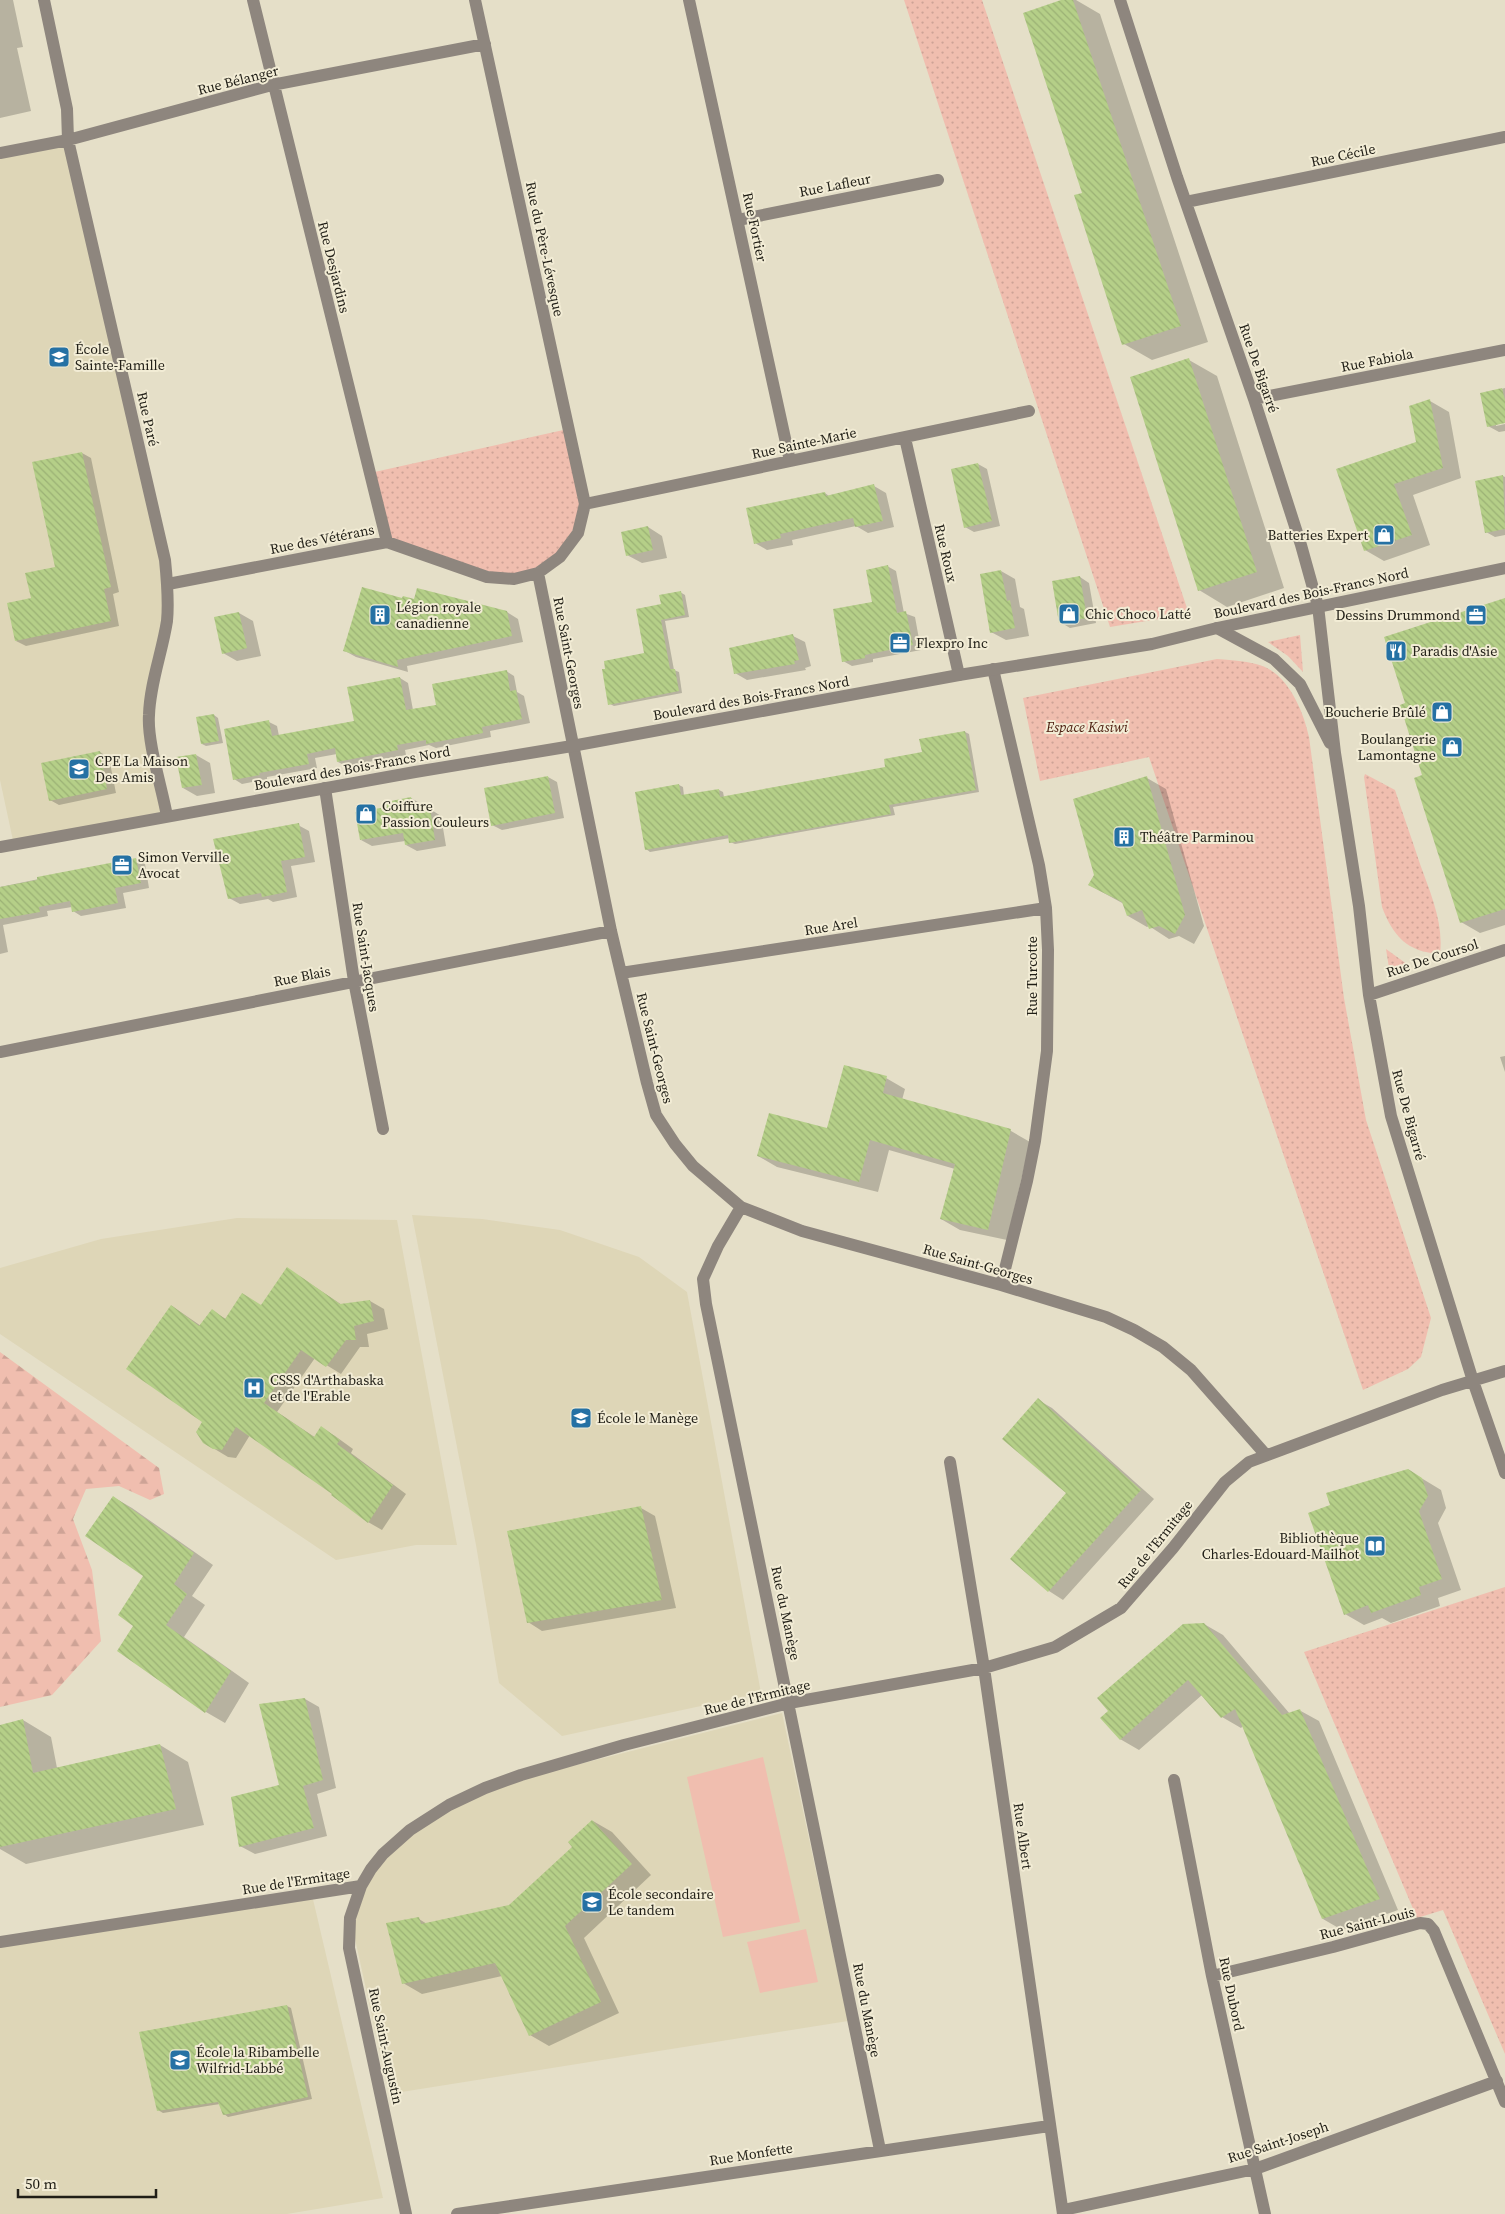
<svg xmlns="http://www.w3.org/2000/svg" width="1505" height="2214" viewBox="0 0 1505 2214" font-family="'Source Serif 4',serif">
<style>
.built{fill:#ded6b7}
.grass{fill:url(#grass-dots)}
.forest{fill:url(#forest-firs)}
.pitch{fill:#f0beaf}
.shadow{fill:#0003}
.building{fill:url(#building-back-hatch)}
.lines{fill:none;stroke-linecap:round;stroke-linejoin:round}
.minor{stroke:#8e867e;stroke-width:12}
.tertiary{stroke:#8e867e;stroke-width:12}
.labels{text-anchor:middle;dominant-baseline:central;stroke-width:4;stroke-linejoin:round;paint-order:stroke}
.street-label{font-size:14px;fill:#201e16;stroke:#f2ecd5}
.poi-label{font-size:14px;fill:#201e16;stroke:#f2ecd5;text-anchor:start}
.park-label{font-size:14px;font-style:italic;fill:#48180a;stroke:#f2ecd5}
</style>
<defs>
<pattern id="grass-dots" width="8" height="8" patternUnits="userSpaceOnUse" patternTransform="scale(1.25)"><rect width="8" height="8" fill="#f0beaf"/><path d="M2 2h.1M6 6h.1" fill="none" stroke="#cea396" stroke-width="1.8" stroke-linecap="round"/></pattern>
<pattern id="forest-firs" width="22" height="20" patternUnits="userSpaceOnUse" patternTransform="scale(1.25)"><rect width="22" height="20" fill="#f0beaf"/><path d="M5 1l3.5 6h-7zM16 11l3.5 6h-7z" fill="#cea396"/></pattern>
<pattern id="building-back-hatch" width="6" height="6" patternUnits="userSpaceOnUse" patternTransform="scale(1.25)"><rect width="6" height="6" fill="#b5cf88"/><path d="M-1 5l2 2M0 0l6 6M5-1l2 2" fill="none" stroke="#9bb175"/></pattern>
</defs>
<rect width="100%" height="100%" fill="#e5dfc8"/>
<!-- built -->
<path class="built" d="M68 140 168 584 148 716 167 816 14 845 0 780V153Z
M412 1215 482 1219 560 1230 639 1257 687 1292 761 1693 562 1736 499 1683 476 1545Z
M237 1218 397 1220 457 1545H416L336 1560 0 1334V1268L101 1239Z
M782 1713 848 2021 389 2094 352 1925 370 1878 383 1859 419 1829 485 1788Z
M312 1895 383 2198 287 2214H0V1946Z"/>
<!-- grass -->
<path class="grass" d="M904 0H982L1189 614 1110 627Z
M568 429 585 504 560 557 514 579 387 542 370 473Z
M1300 635 1303 672 1288 656 1268 642Z
M1217 659C1230 660 1244 661 1256 664 1287 671 1303 710 1309 737L1344 998 1366 1120 1431 1318 1421 1357 1408 1369 1363 1390 1149 757 1040 781 1023 698Z
M1365 774 1395 790C1403 815 1412 839 1420 864 1430 892 1444 923 1440 954 1407 952 1393 936 1382 907L1364 777Z
M1386 949 1411 967 1390 974Z
M1505 1587V2054L1443 1910 1417 1918 1304 1652Z"/>
<!-- forest -->
<path class="forest" d="M0 1352 159 1468 164 1494 150 1500 119 1486 86 1489 73 1519 92 1570 101 1641 52 1695 0 1707Z"/>
<!-- pitch -->
<path class="pitch" d="M763 1757 800 1922 723 1937 687 1777Z
M806 1929 818 1982 760 1993 747 1942Z"/>
<!-- shadow -->
<path class="shadow" d="M0 0H13L23 47 17 48 31 111 0 118Z
M1065 0H1076L1100 14 1208 342 1152 360 1124 344 1083 194Z
M1189 360 1217 376 1284 588 1227 607 1199 590Z
M1505 388V422L1496 424V426L1505 424V431L1499 432 1488 426 1482 394Z
M1430 401 1449 412 1461 478 1413 495 1430 545 1384 561 1365 550 1337 470 1418 443Z
M82 453 91 458 119 592 113 594 119 626 26 646 16 641 56 568Z
M978 464 987 469 1000 526 974 532 965 527Z
M1503 476 1505 477V535L1495 537 1486 532Z
M874 486 886 493 894 527 868 533 856 526 792 540 793 545 767 550 755 543 825 493 829 496Z
M648 527 662 536 667 558 642 563 627 555Z
M887 566 896 571 904 613 915 617 921 650 873 659V662L852 666 843 661 874 603Z
M1001 571 1015 579 1020 607 1024 609 1029 636 1006 640 991 632Z
M1080 577 1089 583 1096 623 1070 628 1060 622Z
M680 592 685 595 689 617 665 621 674 670 679 672 682 693 614 706 610 704 645 654 662 605Z
M1505 599V925L1480 933 1461 922 1406 704Z
M403 600 507 612 518 619 523 642 407 666 408 672 356 657 345 651Z
M239 613 253 621 261 656 237 661 223 653Z
M793 636 805 642 811 666 805 668 806 670 747 680 735 673Z
M506 671 514 676 517 692 524 696 530 723 490 731 491 737 436 748 429 745 405 750 406 755 346 766 338 762 337 754 315 758 317 768 267 777V779L242 784 234 779 269 722 277 726 279 736 355 722 400 678 408 683 413 710 437 706Z
M214 715 218 718 223 743 206 746 202 744Z
M965 732 969 734 979 792 893 807 895 815 735 844 730 842V838L650 852 646 849 679 785 683 787 684 796 719 790 723 792 724 797 887 768Z
M100 752 109 758 116 793 59 805 50 800Z
M196 755 210 763 215 793 197 796 183 788Z
M548 777 557 782 564 818 502 830 492 825Z
M1147 778 1166 789 1204 926 1194 944 1179 936 1169 939 1149 926 1147 927 1128 916 1124 904 1089 885Z
M411 798 423 805V810L430 809 441 816 446 846 417 851 406 845 405 841 372 846 361 840Z
M298 825 309 831 315 862 291 866 297 897 273 902 268 899 240 904 229 898Z
M136 859 145 864 149 888 123 893 126 908 81 916 73 911 72 907 47 911 48 916 3 925 8 952 0 954V887Z
M1505 1056V1072L1500 1057Z
M886 1078 905 1089 902 1100 1011 1131 1030 1142 1007 1240 960 1230 941 1219 955 1169 889 1150 878 1192 777 1167 758 1156 828 1129Z
M287 1268 342 1305 370 1301 384 1309 388 1329 367 1334 369 1347H360L341 1374 315 1358 277 1412 316 1438 321 1428 335 1436 353 1449 351 1453 406 1494 382 1530 368 1522 334 1494 250 1435 236 1458 228 1457 213 1448 172 1306 201 1326 212 1311 226 1319 262 1306Z
M1038 1400 1052 1408 1154 1499 1063 1600 1049 1591 1011 1559 1068 1493Z
M1408 1470 1441 1490 1446 1508 1438 1523 1461 1590 1438 1598 1440 1606 1391 1623 1382 1618 1364 1625 1345 1614 1332 1506Z
M113 1497 132 1508 213 1565 192 1596 205 1605 184 1637 249 1683 225 1723 206 1712 118 1651 134 1625 145 1576Z
M641 1508 655 1516 676 1608 542 1631 528 1622Z
M1204 1624 1223 1635 1290 1714 1299 1710 1319 1721 1398 1910 1342 1930 1323 1919 1243 1726 1241 1728 1222 1717 1202 1695 1139 1750 1120 1739Z
M305 1699 319 1707 336 1788 317 1794 327 1836 255 1854 240 1846 280 1786Z
M23 1720 51 1737 57 1768 160 1745 188 1762 204 1825 26 1864 0 1849V1726Z
M593 1821 612 1832 651 1875 584 1938 619 2013 549 2046 530 2035 502 1976 422 1994 403 1983 419 1919 427 1924 509 1906 574 1847Z
M287 2006 291 2008 312 2099 228 2117 224 2114 220 2104 163 2113 158 2110Z"/>
<!-- building -->
<path class="building" d="M1061 0H1073L1181 326 1122 345 1074 195 1082 193 1023 13Z
M1189 358 1257 572 1198 591 1130 377Z
M1502 388 1505 400V423L1487 427 1480 393Z
M1430 399 1443 468 1394 484 1412 535 1364 551 1336 469 1416 442 1409 406Z
M82 452 111 587 104 589 111 621 15 641 7 603 31 598 25 573 55 567 32 462Z
M978 463 992 521 964 528 951 469Z
M1503 475 1505 529 1485 533 1475 481Z
M874 484 883 521 855 527 853 518 780 534 781 538 754 544 746 508 825 492 826 496Z
M648 526 653 550 626 556 621 532Z
M888 565 897 613 906 611 913 645 865 655V658L842 662 833 609 872 602 866 570Z
M1001 570 1007 601 1010 600 1015 628 990 633 980 574Z
M1080 576 1087 618 1059 623 1052 581Z
M362 587 402 598 403 596 414 599 417 588 507 611 512 636 397 660 398 667 343 651Z
M681 591 685 615 661 620 670 669H675L679 691 608 705 602 669H605L604 661 644 653 636 609 661 604 659 595Z
M1505 598V909L1460 923 1414 778 1422 775 1400 705 1405 703 1384 637Z
M239 612 247 648 222 654 214 617Z
M793 634 799 660 794 661 795 664 734 674 729 648Z
M507 670 510 691 516 690 522 719 482 727 483 733 426 744V740L397 745 398 750 337 762 335 748 307 754 309 764 259 773 260 775 233 780 224 729 269 720 272 736 354 721 347 687 400 677 406 710 436 705 432 684Z
M214 714 219 741 201 744 196 717Z
M965 731 976 790 889 805 891 814 729 843 728 835 645 850 635 792 679 784 681 795 719 789 720 797 885 767 884 759 922 752 919 739Z
M100 751 107 789 49 801 41 763Z
M196 754 202 785 182 788 176 757Z
M548 776 555 813 491 826 484 788Z
M1147 776 1185 915 1175 934 1159 926 1149 929 1142 910 1127 916 1122 902 1088 885 1094 875 1073 799Z
M411 797 414 810 430 808 435 840 405 845 403 833 360 840 355 812 387 807 386 802Z
M299 823 305 857 281 861 287 892 262 897 261 893 228 899 213 839Z
M136 858 141 883 115 888 118 903 72 912 70 901 39 907 40 912 0 919V887L37 880V877Z
M844 1065 887 1076 883 1093 1011 1129 988 1230 940 1219 955 1164 870 1140 859 1182 757 1156 769 1113 827 1128Z
M287 1267 340 1304 370 1300 374 1321 354 1326 356 1340H346L326 1367 301 1350 264 1403 314 1437 321 1426 340 1440 337 1444 393 1485 368 1523 331 1495 332 1494 236 1427 222 1450 213 1449 203 1443 196 1432 202 1422 126 1369 171 1305 199 1326 212 1309 225 1319 242 1293 261 1305Z
M1038 1398 1141 1490 1048 1592 1010 1559 1066 1493 1002 1439Z
M1408 1469 1422 1478 1428 1496 1419 1511 1442 1579 1419 1587 1421 1595 1371 1613 1368 1605 1344 1615 1308 1513 1330 1505 1326 1493Z
M113 1496 194 1553 174 1584 187 1594 166 1625 231 1671 205 1713 117 1651 133 1626 118 1615 143 1576 85 1536Z
M641 1506 662 1600 527 1623 507 1531Z
M1204 1623 1282 1715 1300 1709 1380 1899 1322 1919 1235 1709 1221 1718 1188 1680 1120 1740 1100 1718 1108 1711 1097 1698 1183 1624Z
M305 1698 323 1780 303 1786 314 1828 239 1847 231 1797 279 1785 259 1704Z
M23 1719 33 1773 160 1744 176 1809 0 1847V1725Z
M592 1820 632 1864 565 1926 601 2002 529 2036 495 1963 402 1984 386 1923 419 1917 421 1924 509 1905 572 1847 568 1842Z
M287 2005 308 2097 223 2115 218 2102 157 2111 139 2032Z"/>
<g class="lines">
<!-- minor -->
<path class="minor" d="M44 0 67 109 68 140 165 560C167 580 169 601 167 621 162 653 150 683 149 715 147 742 162 788 167 816
M253 0 387 542
M475 0 585 504 578 533 560 557 538 573 611 931 647 1083 656 1115 675 1144 693 1166 741 1207 802 1231 1001 1285 1106 1317 1134 1330 1163 1347 1191 1370 1266 1455
M689 0 790 461
M1120 0 1177 177 1254 399 1301 545 1318 606 1335 753 1359 906 1369 995 1391 1116 1473 1381 1505 1473
M0 153 68 140 272 85 485 44
M1186 202 1505 137
M738 220 938 180
M1254 399 1505 350
M905 438 959 675
M585 504 1029 411
M168 584 387 542 487 577 514 579 538 573
M1217 628 1274 659 1300 684 1330 743
M993 669 1039 865 1046 908 1048 950 1047 1051 1035 1141 1027 1181 1001 1285
M325 788 354 981 383 1129
M621 973 1046 908
M1369 995 1505 950
M0 1052 611 931
M741 1207 718 1246 703 1279 706 1304 880 2150
M950 1462 984 1668 1063 2214
M1174 1780 1212 1976 1265 2214
M0 1942 361 1886
M1212 1976 1333 1947 1420 1923 1428 1924 1434 1931 1505 2102
M1063 2210 1255 2169 1497 2081
M406 2214 349 1948 350 1918 361 1886 371 1869 383 1854 410 1830 449 1805 485 1788 521 1775 624 1745 789 1703 984 1668 1055 1647 1121 1608 1173 1548 1225 1482 1249 1462 1442 1390 1505 1371
M457 2214 1049 2126"/>
<!-- tertiary -->
<path class="tertiary" d="M0 847 415 772 572 746 959 675 1152 644 1217 628 1505 568"/>
</g>
<!-- icons -->
<defs>
<g id="school-square" transform="scale(1.125)"><rect x="-9" y="-9" width="18" height="18" rx="4" fill="#2571a4" stroke="#f2ecd5"/><path d="M0-5L7-2L0 1L-7-2ZM-4 1L0 2.5L4 1V4Q0 6-4 4Z" fill="#fff"/></g>
<g id="shop-square" transform="scale(1.125)"><rect x="-9" y="-9" width="18" height="18" rx="4" fill="#2571a4" stroke="#f2ecd5"/><path d="M-5-2.5h2.3a2.7 3.5 0 0 1 5.4 0H5L5.5 6h-11ZM-1.5-2.5h3a1.5 2.3 0 0 0-3 0Z" fill="#fff"/></g>
<g id="building-square" transform="scale(1.125)"><rect x="-9" y="-9" width="18" height="18" rx="4" fill="#2571a4" stroke="#f2ecd5"/><path d="M-4-6H4V6H1V3H-1V6H-4ZM-2.5-4.3h1.7v1.8h-1.7ZM.8-4.3h1.7v1.8H.8ZM-2.5-1h1.7V.8h-1.7ZM.8-1h1.7V.8H.8Z" fill="#fff"/></g>
<g id="office-square" transform="scale(1.125)"><rect x="-9" y="-9" width="18" height="18" rx="4" fill="#2571a4" stroke="#f2ecd5"/><path d="M-6-3h4V-5.5h4V-3h4V5H-6ZM-1-4.5V-3h2v-1.5ZM-6 0V1H6V0Z" fill="#fff"/></g>
<g id="restaurant-square" transform="scale(1.125)"><rect x="-9" y="-9" width="18" height="18" rx="4" fill="#2571a4" stroke="#f2ecd5"/><path d="M-5-6h1v4h1v-4h1v4h1v-4h1v5L-1.5 .5V6h-2V.5L-5-1ZM5-6V6H3V1.5H1.5Q1.5-4 5-6Z" fill="#fff"/></g>
<g id="hospital-square" transform="scale(1.125)"><rect x="-9" y="-9" width="18" height="18" rx="4" fill="#2571a4" stroke="#f2ecd5"/><path d="M-5-5h3v3.5h4V-5h3V5h-3V1.5h-4V5h-3Z" fill="#fff"/></g>
<g id="library-square" transform="scale(1.125)"><rect x="-9" y="-9" width="18" height="18" rx="4" fill="#2571a4" stroke="#f2ecd5"/><path d="M-6-4Q-3-5.5-.7-3.5V5Q-3 3-6 4ZM6-4Q3-5.5 .7-3.5V5Q3 3 6 4Z" fill="#fff"/></g>
</defs>
<g fill-rule="evenodd">
<use href="#school-square" x="59" y="357"/>
<use href="#shop-square" x="1384" y="535"/>
<use href="#shop-square" x="1069" y="614"/>
<use href="#building-square" x="380" y="615"/>
<use href="#office-square" x="1476" y="615"/>
<use href="#office-square" x="900" y="643"/>
<use href="#restaurant-square" x="1396" y="651"/>
<use href="#shop-square" x="1442" y="712"/>
<use href="#shop-square" x="1452" y="747"/>
<use href="#school-square" x="79" y="769"/>
<use href="#shop-square" x="366" y="814"/>
<use href="#building-square" x="1124" y="837"/>
<use href="#office-square" x="122" y="865"/>
<use href="#hospital-square" x="254" y="1388"/>
<use href="#school-square" x="581" y="1418"/>
<use href="#library-square" x="1375" y="1546"/>
<use href="#school-square" x="592" y="1902"/>
<use href="#school-square" x="180" y="2060"/>
</g>
<g class="labels">
<!-- street labels -->
<g class="street-label">
<text transform="translate(238 80) rotate(-14)">Rue Bélanger</text>
<text transform="translate(1343 155) rotate(-12)">Rue Cécile</text>
<text transform="translate(835 185) rotate(-11)">Rue Lafleur</text>
<text transform="translate(755 227) rotate(78)">Rue Fortier</text>
<text transform="translate(545 249) rotate(78)">Rue du Père-Lévesque</text>
<text transform="translate(334 267) rotate(76)">Rue Desjardins</text>
<text transform="translate(1377 360) rotate(-11)">Rue Fabiola</text>
<text transform="translate(1259 368) rotate(71)">Rue De Bigarré</text>
<text transform="translate(148 419) rotate(77)">Rue Paré</text>
<text transform="translate(804 443) rotate(-12)">Rue Sainte-Marie</text>
<text transform="translate(322 539) rotate(-11)">Rue des Vétérans</text>
<text transform="translate(946 553) rotate(77)">Rue Roux</text>
<text transform="translate(1311 593) rotate(-12)">Boulevard des Bois-Francs Nord</text>
<text transform="translate(569 653) rotate(79)">Rue Saint-Georges</text>
<text transform="translate(751 698) rotate(-10)">Boulevard des Bois-Francs Nord</text>
<text transform="translate(352 768) rotate(-10)">Boulevard des Bois-Francs Nord</text>
<text transform="translate(831 926) rotate(-9)">Rue Arel</text>
<text transform="translate(366 957) rotate(81)">Rue Saint-Jacques</text>
<text transform="translate(1432 958) rotate(-18)">Rue De Coursol</text>
<text transform="translate(302 976) rotate(-11)">Rue Blais</text>
<text transform="translate(1032 976) rotate(-90)">Rue Turcotte</text>
<text transform="translate(655 1048) rotate(76)">Rue Saint-Georges</text>
<text transform="translate(1409 1115) rotate(75)">Rue De Bigarré</text>
<text transform="translate(978 1264) rotate(16)">Rue Saint-Georges</text>
<text transform="translate(1155 1544) rotate(-51)">Rue de l'Ermitage</text>
<text transform="translate(786 1613) rotate(78)">Rue du Manège</text>
<text transform="translate(757 1697) rotate(-14)">Rue de l'Ermitage</text>
<text transform="translate(1023 1836) rotate(82)">Rue Albert</text>
<text transform="translate(296 1881) rotate(-9)">Rue de l'Ermitage</text>
<text transform="translate(1367 1923) rotate(-14)">Rue Saint-Louis</text>
<text transform="translate(1232 1994) rotate(78)">Rue Dubord</text>
<text transform="translate(867 2010) rotate(79)">Rue du Manège</text>
<text transform="translate(386 2046) rotate(78)">Rue Saint-Augustin</text>
<text transform="translate(1278 2142) rotate(-18)">Rue Saint-Joseph</text>
<text transform="translate(751 2154) rotate(-9)">Rue Monfette</text>
</g>
<!-- poi labels -->
<g class="poi-label">
<text x="75" y="349">École<tspan x="75" dy="16">Sainte-Famille</tspan></text>
<text x="1368" y="535" text-anchor="end">Batteries Expert</text>
<text x="396" y="607">Légion royale<tspan x="396" dy="16">canadienne</tspan></text>
<text x="1085" y="614">Chic Choco Latté</text>
<text x="1460" y="615" text-anchor="end">Dessins Drummond</text>
<text x="916" y="643">Flexpro Inc</text>
<text x="1412" y="651">Paradis d'Asie</text>
<text x="1426" y="712" text-anchor="end">Boucherie Brûlé</text>
<text x="1436" y="739" text-anchor="end">Boulangerie<tspan x="1436" dy="16">Lamontagne</tspan></text>
<text x="95" y="761">CPE La Maison<tspan x="95" dy="16">Des Amis</tspan></text>
<text x="382" y="806">Coiffure<tspan x="382" dy="16">Passion Couleurs</tspan></text>
<text x="1140" y="837">Théâtre Parminou</text>
<text x="138" y="857">Simon Verville<tspan x="138" dy="16">Avocat</tspan></text>
<text x="270" y="1380">CSSS d'Arthabaska<tspan x="270" dy="16">et de l'Erable</tspan></text>
<text x="597" y="1418">École le Manège</text>
<text x="1359" y="1538" text-anchor="end">Bibliothèque<tspan x="1359" dy="16">Charles-Edouard-Mailhot</tspan></text>
<text x="608" y="1894">École secondaire<tspan x="608" dy="16">Le tandem</tspan></text>
<text x="196" y="2052">École la Ribambelle<tspan x="196" dy="16">Wilfrid-Labbé</tspan></text>
</g>
<!-- park labels -->
<g class="park-label">
<text x="1087" y="727">Espace Kasiwi</text>
</g>
</g>
<!-- scale -->
<path d="M18 2189v8h138v-8" fill="none" stroke="#201e16" stroke-width="2.5"/>
<text x="25" y="2189" font-size="15" fill="#201e16" stroke="#f2ecd5" stroke-width="4" paint-order="stroke">50 m</text>
</svg>
